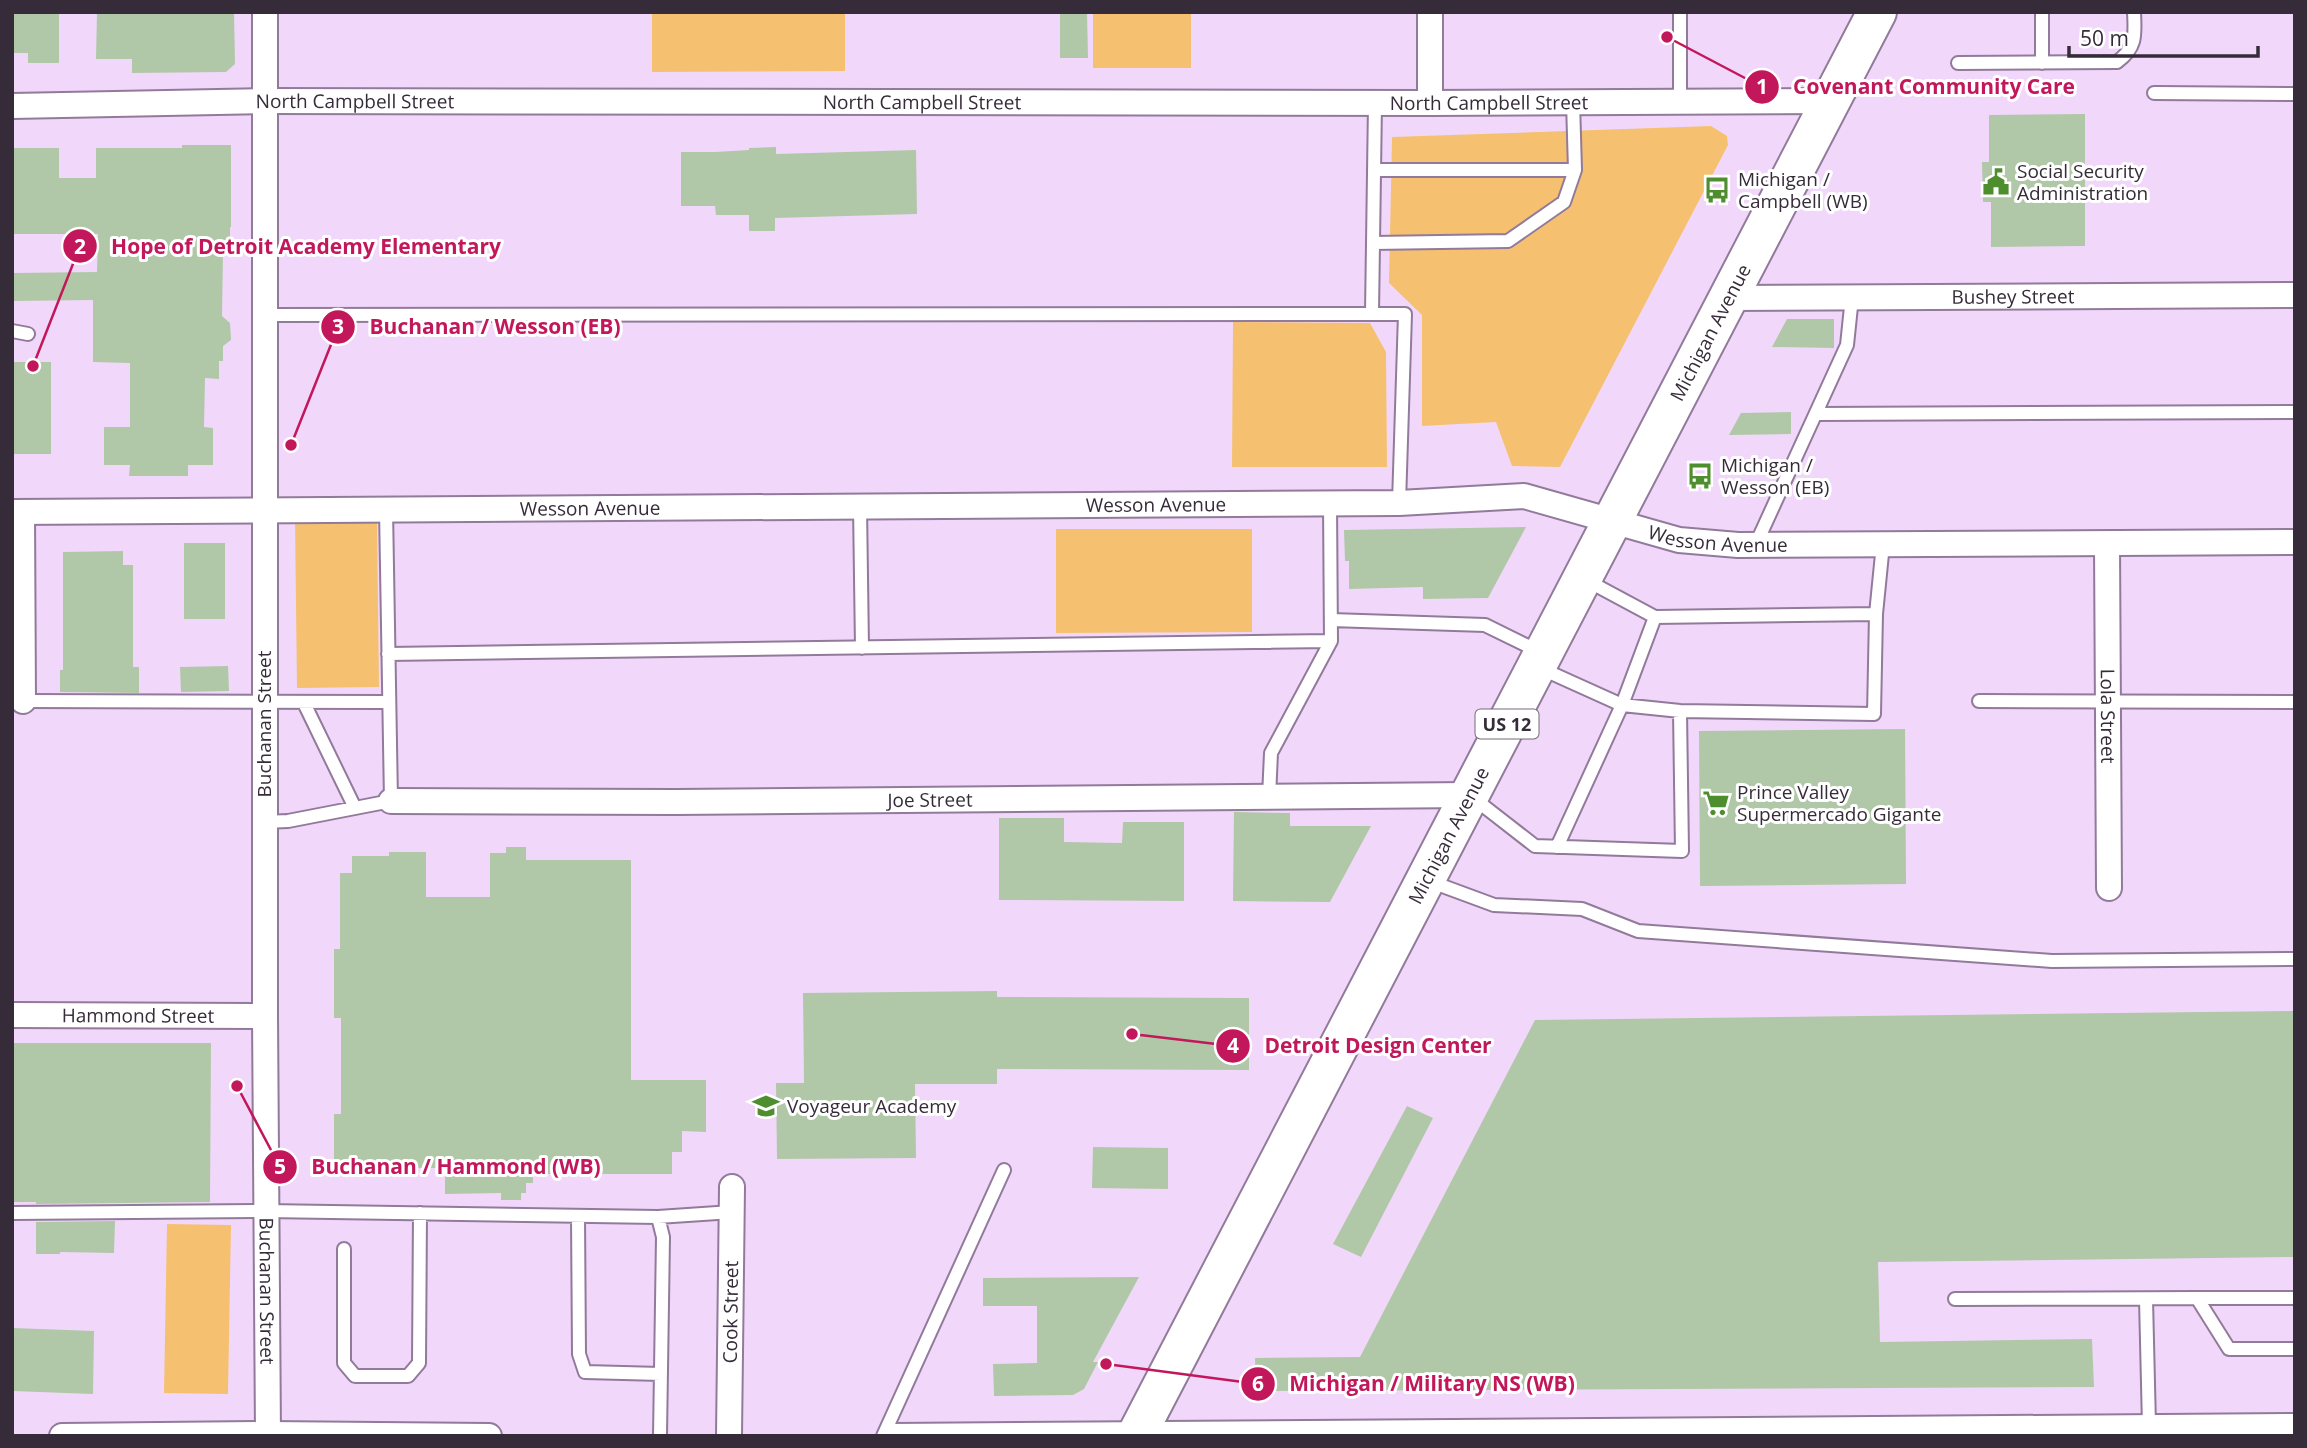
<svg xmlns="http://www.w3.org/2000/svg" width="2307" height="1448" viewBox="0 0 2307 1448" font-family="'Open Sans',sans-serif">
<style>
.green{fill:#f5c171}
.building{fill:#b0c8a7}
.lines{fill:none;stroke-linecap:round;stroke-linejoin:round}
.service-casing{stroke:#917a9a;stroke-width:16}
.minor-casing{stroke:#917a9a;stroke-width:28}
.primary-casing{stroke:#917a9a;stroke-width:42}
.service{stroke:#fff;stroke-width:12}
.minor{stroke:#fff;stroke-width:24}
.primary{stroke:#fff;stroke-width:38}
.labels{text-anchor:middle;dominant-baseline:central;stroke-width:6;stroke-linejoin:round;paint-order:stroke}
.shield{fill:#fff;stroke:#726b74;stroke-width:2}
.shield-label{font-size:18px;font-weight:bold;fill:#362c39}
.street-label{font-size:19px;fill:#362c39;stroke:#fff}
.poi-label{font-size:19px;fill:#362c39;stroke:#fff;text-anchor:start}
.leader{fill:none;stroke:#c2185b;stroke-width:2.5}
.callout-dot{fill:#c2185b;stroke:#fff;stroke-width:2.5}
.mark-label{font-size:21px;text-anchor:middle;font-weight:bold;fill:#fff}
.callout-label{font-size:21px;text-anchor:middle;font-weight:bold;fill:#c2185b;stroke:#fff;stroke-width:6;stroke-linejoin:round;paint-order:stroke}
</style>
<rect width="100%" height="100%" fill="#f1d8fb"/>
<!-- green -->
<path class="green" d="M652 12H845V71L652 72Z
M1093 12H1191V68H1093Z
M1711 126 1727 136 1728 145 1560 467 1512 466 1496 422 1422 426V315L1389 283 1392 137Z
M1233 322 1370 323 1386 352 1387 467H1232Z
M377 520 379 687 297 688 295 521Z
M1056 529H1252V632L1056 633Z
M167 1224 231 1225 228 1394 164 1393Z"/>
<!-- building -->
<path class="building" d="M12 12H59V63H28V53H12Z
M97 12H234L235 64 226 72 132 73V59H96Z
M1060 12H1087L1088 58H1060Z
M2085 114V246L1991 247V202H1983L1982 162H1989V115Z
M182 145H231V227H230V253H223L222 316 230 323 231 340 223 346V361H219V379L205 378 204 427 213 428V465H188V476H129L130 465H104V427H130V363L93 362V300L12 301V273L97 272 98 234H12V148H59V178H96V148H182Z
M776 147V154L916 150 917 214 775 218V231H749V215H716L715 206H681V152H715L749 150V148Z
M1787 319H1834V348L1772 347Z
M12 362H51V454H12Z
M1791 412V434L1729 435 1741 413Z
M1526 527 1488 598 1423 599V587L1349 589V561H1345L1344 530Z
M184 543H225V619H184Z
M123 551V565H133V667H139V693L60 692V670H63V552Z
M228 666 229 691 181 692 180 667Z
M1905 729 1906 884 1700 886 1699 731Z
M1234 812 1290 813V826H1371L1330 902 1233 901Z
M999 818H1064V842L1122 843 1123 822H1184V901L999 900Z
M506 847H526V860H631V1080H706V1132L682 1131V1152H672V1174H533V1183H526V1193H521V1200H501V1193L445 1194V1168H379V1175L334 1176V1114H341V1018H334V949H340V873H352V856H389V852H426V897H490V853H506Z
M997 991V997L1249 998V1070L997 1069V1084H915L916 1158 777 1159 776 1083H804L803 993Z
M2295 1011V1257L1878 1262 1880 1342 2092 1339 2094 1387 1256 1391 1255 1358 1360 1357 1535 1020Z
M12 1043H211L210 1202 36 1204V1202H12Z
M1407 1106 1433 1118 1361 1257 1333 1244Z
M1093 1147 1168 1148V1189L1092 1188Z
M115 1221 114 1253 60 1252V1254H36V1222Z
M1139 1277 1093 1362H1098L1084 1389 1073 1395 994 1396 993 1364 1037 1363V1306H983V1278Z
M13 1328 94 1331 93 1394 12 1391Z"/>
<g class="lines">
<!-- service casing -->
<g class="service-casing">
<path id="service" d="M2042 12V63
M1958 63 2117 62C2137 47 2135 35 2134 12
M2154 93 2295 94
M1573 102 1575 170
M1680 102V12
M1373 243 1508 241 1564 202 1575 170H1374
M1372 313 1375 103
M264 315 1405 314 1399 503
M12 331 28 334
M1816 414 2295 412
M860 506 862 648
M1756 544 1847 345 1852 297
M1876 614 1883 544
M1331 620 1485 625 1540 652
M388 654 1331 641
M1540 668 1622 705 1680 711 1874 714 1876 614 1655 617 1586 580
M23 701 389 702
M1979 701 2295 702
M304 703 355 808
M1269 797 1271 753 1331 641 1330 503
M1472 797 1535 846 1682 851 1680 711
M264 822 288 821 391 801 386 509
M1557 847 1622 705 1655 617
M1429 881 1494 905 1582 909 1638 931 2052 961 2295 959
M12 1213 266 1211 658 1217 732 1212
M578 1216 579 1354 585 1372 661 1374
M658 1217 663 1237 660 1436
M344 1249V1363L355 1376H408L419 1363 420 1213
M2197 1298H2295
M1955 1299 2197 1298 2229 1349H2295
M2146 1299 2149 1426
M883 1436 1004 1170"/>
</g>
<!-- minor casing -->
<g class="minor-casing">
<g id="minor">
<path id="s1" d="M265 12V1016L268 1436"/>
<path d="M1430 103V12"/>
<path id="s2" d="M12 106 265 101 1430 103 1831 101"/>
<path id="s3" d="M1729 298 2295 295"/>
<path id="s4" d="M12 512 1399 503 1524 496 1679 540 1738 545 2295 542"/>
<path d="M22 512 23 701"/>
<path id="s5" d="M2107 544 2109 888"/>
<path id="s6" d="M391 801 676 802 1470 795"/>
<path id="s7" d="M12 1015 265 1016"/>
<path d="M62 1436 268 1434 489 1436"/>
<path id="s8" d="M729 1436 732 1187"/>
<path d="M893 1436 2295 1426"/>
</g>
</g>
<!-- primary casing -->
<g class="primary-casing">
<g id="primary">
<path id="s9" d="M1136 1436 1877 12"/>
</g>
</g>
<!-- service -->
<use href="#service" class="service"/>
<!-- minor -->
<use href="#minor" class="minor"/>
<!-- primary -->
<use href="#primary" class="primary"/>
</g>
<!-- icons -->
<defs>
<g id="civic-bare" transform="scale(2.1)"><path d="M-.6-6.5H3V-4.5H.6V-3L4-1V1h2V6H-6V1h2V-1L-.6-3ZM-1.2 2.5V6h2.4V2.5Z" fill="#4f8e2f" stroke="#fff" stroke-width="2.5" paint-order="stroke"/></g>
<g id="bus-bare" transform="scale(2.1)"><path d="M-5-6H5V4H4V6H2V4H-2V6H-4V4H-5ZM-3.5-4V0h7V-4ZM-3.5 1.2v1.5H-2V1.2ZM2 1.2v1.5H3.5V1.2Z" fill="#4f8e2f" stroke="#fff" stroke-width="2.5" paint-order="stroke"/></g>
<g id="supermarket-bare" transform="scale(2.1)"><path d="M-6-5.5h2.5l.6 2H6L4.5 2H-2.5L-4.4-4H-6ZM-1.5 3.2a1.3 1.3 0 1 0 .1 0ZM3 3.2a1.3 1.3 0 1 0 .1 0Z" fill="#4f8e2f" stroke="#fff" stroke-width="2.5" paint-order="stroke"/></g>
<g id="school-bare" transform="scale(2.1)"><path d="M0-5L7-2L0 1L-7-2ZM-4 1L0 2.5L4 1V4Q0 6-4 4Z" fill="#4f8e2f" stroke="#fff" stroke-width="2.5" paint-order="stroke"/></g>
</defs>
<g fill-rule="evenodd">
<use href="#civic-bare" x="1996" y="182"/>
<use href="#bus-bare" x="1717" y="190"/>
<use href="#bus-bare" x="1700" y="476"/>
<use href="#supermarket-bare" x="1716" y="803"/>
<use href="#school-bare" x="766" y="1106"/>
</g>
<g class="labels">
<!-- shield labels -->
<rect class="shield" x="1475.5" y="709.5" width="63" height="29" rx="5"/>
<g class="shield-label">
<text x="1507" y="724">US 12</text>
</g>
<!-- street labels -->
<g class="street-label">
<text stroke="none"><textPath href="#s2" startOffset="343">North Campbell Street</textPath></text>
<text stroke="none"><textPath href="#s2" startOffset="910">North Campbell Street</textPath></text>
<text stroke="none"><textPath href="#s2" startOffset="1477">North Campbell Street</textPath></text>
<text stroke="none"><textPath href="#s3" startOffset="284">Bushey Street</textPath></text>
<text stroke="none"><textPath href="#s9" startOffset="1244">Michigan Avenue</textPath></text>
<text stroke="none"><textPath href="#s4" startOffset="1144">Wesson Avenue</textPath></text>
<text stroke="none"><textPath href="#s4" startOffset="578">Wesson Avenue</textPath></text>
<text stroke="none"><textPath href="#s4" startOffset="1712">Wesson Avenue</textPath></text>
<text stroke="none"><textPath href="#s5" startOffset="172">Lola Street</textPath></text>
<text transform="translate(264 724) rotate(-90)">Buchanan Street</text>
<text stroke="none"><textPath href="#s6" startOffset="539">Joe Street</textPath></text>
<text stroke="none"><textPath href="#s9" startOffset="677">Michigan Avenue</textPath></text>
<text stroke="none"><textPath href="#s7" startOffset="126">Hammond Street</textPath></text>
<text stroke="none"><textPath href="#s1" startOffset="1279">Buchanan Street</textPath></text>
<text stroke="none"><textPath href="#s8" startOffset="124">Cook Street</textPath></text>
</g>
<!-- poi labels -->
<g class="poi-label">
<text x="2017" y="171">Social Security<tspan x="2017" dy="22">Administration</tspan></text>
<text x="1738" y="179">Michigan /<tspan x="1738" dy="22">Campbell (WB)</tspan></text>
<text x="1721" y="465">Michigan /<tspan x="1721" dy="22">Wesson (EB)</tspan></text>
<text x="1737" y="792">Prince Valley<tspan x="1737" dy="22">Supermercado Gigante</tspan></text>
<text x="787" y="1106">Voyageur Academy</text>
</g>
</g>
<!-- callouts -->
<path class="leader" d="M1667 37L1762 87M33 366L80 246M291 445L338 327M1132 1034L1233 1046M237 1086L280 1167M1106 1364L1258 1384"/>
<g class="callout-dot">
<circle cx="1667" cy="37" r="7"/>
<circle cx="33" cy="366" r="7"/>
<circle cx="291" cy="445" r="7"/>
<circle cx="1132" cy="1034" r="7"/>
<circle cx="237" cy="1086" r="7"/>
<circle cx="1106" cy="1364" r="7"/>
<circle cx="1762" cy="87" r="18"/>
<circle cx="80" cy="246" r="18"/>
<circle cx="338" cy="327" r="18"/>
<circle cx="1233" cy="1046" r="18"/>
<circle cx="280" cy="1167" r="18"/>
<circle cx="1258" cy="1384" r="18"/>
</g>
<g class="mark-label">
<text x="1762" y="94">1</text>
<text x="80" y="254">2</text>
<text x="338" y="334">3</text>
<text x="1233" y="1053">4</text>
<text x="280" y="1174">5</text>
<text x="1258" y="1391">6</text>
</g>
<g class="callout-label">
<text x="1934" y="94">Covenant Community Care</text>
<text x="306" y="254">Hope of Detroit Academy Elementary</text>
<text x="495" y="334">Buchanan / Wesson (EB)</text>
<text x="1378" y="1053">Detroit Design Center</text>
<text x="456" y="1174">Buchanan / Hammond (WB)</text>
<text x="1432" y="1391">Michigan / Military NS (WB)</text>
</g>
<!-- border -->
<rect width="2307" height="1448" fill="none" stroke="#362c39" stroke-width="28"/>
<!-- scale -->
<path d="M2069 46v10h189v-10" fill="none" stroke="#362c39" stroke-width="3.5"/>
<text x="2080" y="46" font-size="21" fill="#362c39" stroke="#ffffff" stroke-width="5" paint-order="stroke">50 m</text>
</svg>
